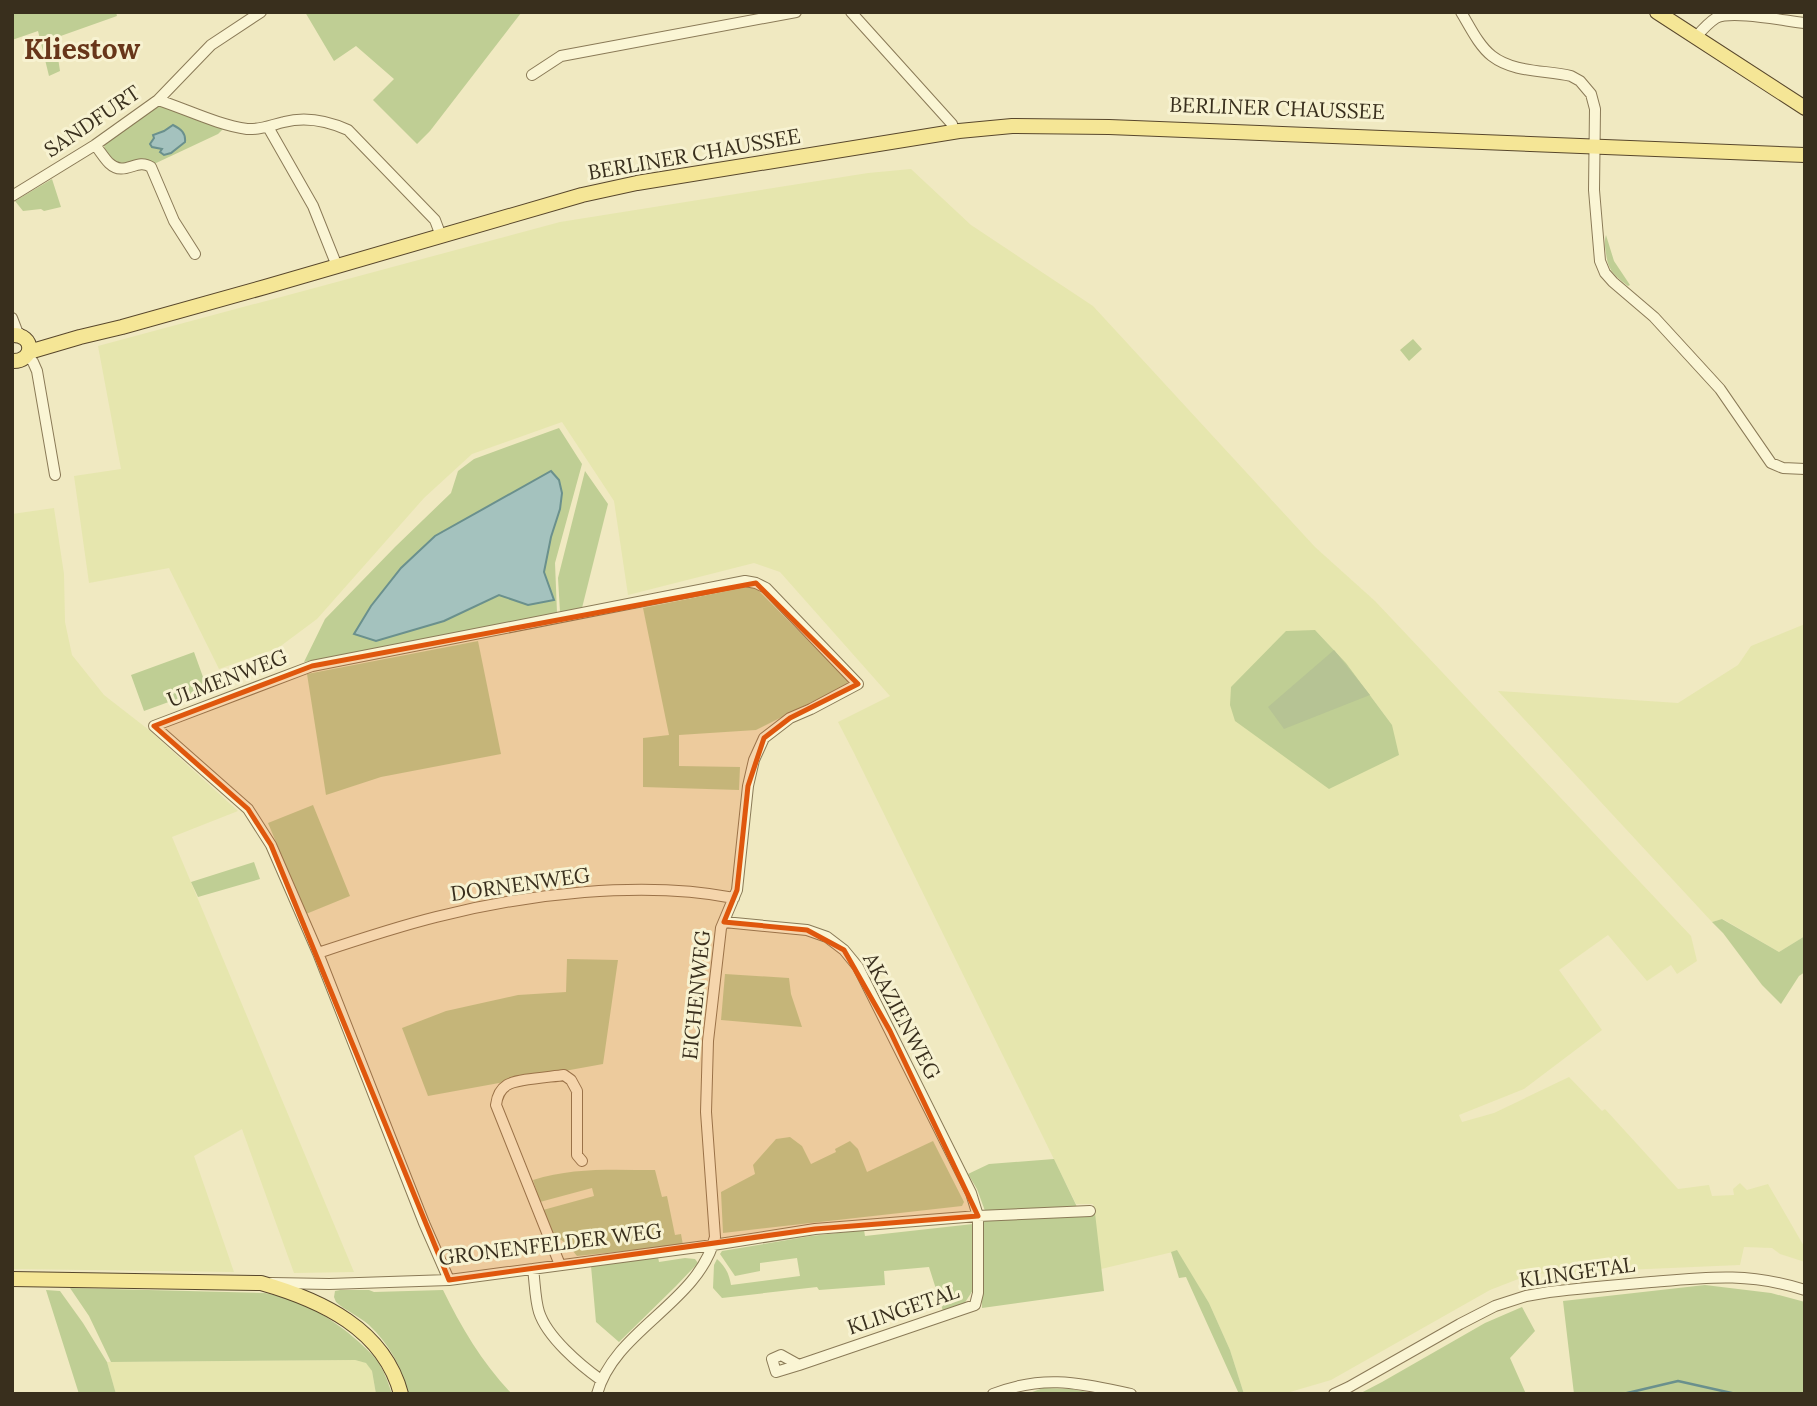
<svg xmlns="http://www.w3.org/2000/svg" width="1817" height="1406" viewBox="0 0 1817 1406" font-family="Lora,serif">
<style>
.farmland{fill:#e6e6ae;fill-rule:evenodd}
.green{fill:#bfce94;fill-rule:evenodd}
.cemetery{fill:#b6c394}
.water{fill:#a4c2be;stroke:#6a908d;stroke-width:2}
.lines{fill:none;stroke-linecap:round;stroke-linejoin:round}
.stream{stroke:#6a908d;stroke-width:2.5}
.minor-casing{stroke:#8a7a57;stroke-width:12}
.major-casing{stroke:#58472c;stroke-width:16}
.minor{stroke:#faf5d4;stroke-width:10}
.major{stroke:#f5e696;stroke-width:14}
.marked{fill:#df570d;fill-opacity:0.2;stroke:#df570d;stroke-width:5;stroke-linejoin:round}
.labels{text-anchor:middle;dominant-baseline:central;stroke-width:6;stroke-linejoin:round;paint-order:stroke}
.street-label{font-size:21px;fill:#392f1d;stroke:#f7f2d1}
.district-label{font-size:28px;font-weight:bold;fill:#68361a;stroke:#f7f2d1}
</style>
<rect width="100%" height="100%" fill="#f0e9c1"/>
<!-- farmland -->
<path class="farmland" d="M911 169 971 225 1093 306 1315 547 1375 601 1691 936 1697 961 1677 974 1671 965 1647 981 1608 935 1559 970 1602 1030 1524 1089 1459 1115 1462 1122 1494 1113 1569 1077 1602 1111 1605 1109 1678 1189 1709 1185 1712 1196 1734 1195 1733 1189 1740 1183 1747 1190 1768 1184 1805 1248V1262L1780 1254 1772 1248 1744 1247 1740 1265 1531 1274 1490 1290 1331 1380 1290 1392 1244 1394 1230 1350 1209 1303 1177 1251 1101 1269 1093 1204H1076L854 753 838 722 890 696 780 572 754 563 628 595 614 501 562 422 472 454 424 498 317 619 278 648 219 669 169 568 89 583 74 476 121 469 98 346 560 222 868 173ZM1315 630 1346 663 1392 725Z
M54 508 64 574 65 622 72 655 104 695 149 730 238 811 172 837 354 1272 294 1273 242 1129 194 1156 234 1272 12 1269V514Z
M1805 624V936L1779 952 1723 919 1712 922 1498 691 1678 703 1738 665 1751 646Z
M355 1360 367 1363 372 1371 376 1394H116L107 1362Z"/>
<!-- green -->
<path class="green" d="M12 12H116L117 16 55 38 60 71 49 76 38 31 12 40Z
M305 12H524L521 13 430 131 417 144 373 100 394 79 356 46 334 61Z
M159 106 222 127 223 129 218 134 154 164C142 149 125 172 113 159 108 154 105 151 104 145L154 107Z
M52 179 61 207 44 211 41 209 23 211 15 201Z
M1606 235 1614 261 1630 285 1628 286C1614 275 1608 271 1606 253 1605 246 1604 242 1606 235Z
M1413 339 1422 349 1409 361 1400 350Z
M559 428 582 464 555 563 557 613 304 662 325 619 395 547 451 493 458 471 474 459ZM551 471 560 509 551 537 544 572 554 600 528 605 499 594 371 606 401 568 435 536Z
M585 471 608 504 582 608 560 612 558 578Z
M747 587 757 589 850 683 756 730 679 735V766L740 767 739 790 643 787V738L669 735 643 608Z
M1315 630 1346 663 1392 725 1399 755 1329 789 1235 721 1230 705 1231 687 1286 631Z
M478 641 501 754 381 777 326 795 307 674Z
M194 652 207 688 144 711 131 675Z
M313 805 350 896 306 914 268 823Z
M254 862 260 879 198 897 191 882Z
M1722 919 1779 952 1805 936V972L1799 976 1781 1004 1762 985 1723 933 1712 922Z
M567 959 618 960 603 1064 428 1096 402 1028 446 1011 518 995 566 992Z
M725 974 789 978 791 994 802 1027 721 1020Z
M790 1137 802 1146 811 1164 836 1152 835 1149 850 1141 858 1149 867 1172 933 1141 964 1202 962 1206 723 1233 721 1192 755 1174 753 1165 776 1139Z
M1054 1159 1078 1209 985 1211 977 1189 968 1174 989 1164Z
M655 1170 662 1197 667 1196 675 1235 681 1234 683 1245 577 1256 568 1245 553 1234 543 1210 594 1196 592 1188 540 1202 533 1180C573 1167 614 1170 655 1170Z
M1095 1213 1104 1291 982 1308V1221Z
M973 1224 975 1287 964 1304 943 1311 929 1267 884 1271 885 1285 819 1290 817 1287 722 1298 713 1288 714 1265 717 1259C726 1267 729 1274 731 1285L800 1276 797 1258 760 1263V1271L735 1276 720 1254 722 1251 811 1236 864 1230 865 1236Z
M1177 1250 1209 1303 1230 1350 1244 1394H1239L1186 1277 1179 1278 1171 1252Z
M658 1257 659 1262 685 1258 695 1259 698 1263 676 1286 619 1342 596 1322 591 1266Z
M1705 1285 1771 1293 1805 1302V1394H1574L1563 1301Z
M70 1288 265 1293C274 1295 283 1297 292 1300 320 1309 357 1337 376 1359 384 1370 388 1382 392 1394H376L372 1371 366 1363 355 1360 111 1362 89 1316Z
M46 1290 60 1291 83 1323 107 1362 116 1394H79Z
M340 1290H369L374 1292 443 1290C461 1327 483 1364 512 1394H408C402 1367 389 1344 369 1325 359 1316 346 1311 336 1302L334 1297 335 1291Z
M1522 1307 1535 1331 1510 1358 1526 1394H1359L1382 1382 1485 1323Z
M1043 1388 1072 1389 1097 1394H1027Z"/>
<!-- cemetery -->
<path class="cemetery" d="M1334 650 1370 695 1284 729 1268 707Z"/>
<!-- water -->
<path class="water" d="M173 125C181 129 186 133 185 142L171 153 164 155 160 152 162 149 152 147 150 144 154 138 153 135 164 131Z
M551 471 559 480 562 493 560 509 551 537 544 572 554 600 528 605 499 595 444 621 376 641 354 634 371 606 401 568 435 536Z"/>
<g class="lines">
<!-- stream -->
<path class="stream" d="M1529 1394H1533
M1623 1394 1678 1381 1736 1394"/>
<!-- minor casing -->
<g class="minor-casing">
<path id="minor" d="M851 12 952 124 954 131
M1461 12C1470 27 1479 46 1492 56 1514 73 1546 70 1571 76L1580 81 1591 94 1595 109 1594 190 1600 261 1605 273 1613 282 1654 317 1720 389 1771 463 1783 468 1805 469
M1696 37C1702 30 1708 23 1716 18 1732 10 1785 21 1805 23
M532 75 561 56 796 12
M158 100C186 109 218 125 247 129 261 130 271 125 284 122 307 116 328 121 348 130L435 220 441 236
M268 127 313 206 337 266
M95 145C100 151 104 158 109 163 125 178 136 157 151 167L174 221 195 254
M12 196 95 145 158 100 211 45 261 12
M12 318 17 331 22 336
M27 355 33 362 37 371 55 475
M724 922 807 930 827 937 844 950 858 967 971 1193 978 1216V1293L975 1305 799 1365 781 1355 772 1359 776 1372 799 1365
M318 953C357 940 396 927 436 917 525 894 643 880 734 898
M560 1265 496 1105C497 1097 499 1090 507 1085 516 1079 551 1077 564 1075L571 1080 577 1091V1155L582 1161
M533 1269C535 1283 535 1299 539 1312 547 1337 580 1365 601 1380
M449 1280 424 1223 318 953 271 845 248 809 154 726 312 666 745 581 756 583 766 588 858 684 811 709 790 718 764 738 754 760 748 786 737 890 721 928 708 1041 706 1112 715 1237C699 1303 614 1330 597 1394
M272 1283 329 1284 449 1280 713 1245 815 1229 978 1216 1090 1211
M993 1394C1045 1374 1078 1383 1131 1394
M1334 1394 1349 1387 1460 1324 1495 1306 1526 1296 1549 1292C1583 1288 1617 1285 1651 1282 1708 1277 1749 1272 1805 1290"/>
</g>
<!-- major casing -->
<g class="major-casing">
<path id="major" d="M1657 12 1805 108
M12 335C35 334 35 362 12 361
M29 352 80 337 122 327 265 287 582 195 637 183 959 131 1012 126 1109 127 1805 155
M12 1279 261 1283C321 1300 384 1329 401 1394"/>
</g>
<!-- minor -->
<use href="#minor" class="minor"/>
<!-- major -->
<use href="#major" class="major"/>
</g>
<!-- marked area -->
<path class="marked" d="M756 583 858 684 790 718 764 738 748 786 737 890 724 922 807 930 844 950 890 1031 978 1216 815 1229 449 1280 271 845 248 809 154 726 312 666Z"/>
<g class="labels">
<!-- street labels -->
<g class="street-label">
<text transform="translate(1277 108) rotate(2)">BERLINER CHAUSSEE</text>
<text transform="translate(92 121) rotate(-34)">SANDFURT</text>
<text transform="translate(694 154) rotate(-10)">BERLINER CHAUSSEE</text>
<text transform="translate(227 678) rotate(-21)">ULMENWEG</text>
<text transform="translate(520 884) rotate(-8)">DORNENWEG</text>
<text transform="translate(696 995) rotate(-84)">EICHENWEG</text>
<text transform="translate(902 1016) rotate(62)">AKAZIENWEG</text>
<text transform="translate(550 1244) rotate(-7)">GRONENFELDER WEG</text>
<text transform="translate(1577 1272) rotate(-8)">KLINGETAL</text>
<text transform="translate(903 1309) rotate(-19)">KLINGETAL</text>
</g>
<!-- district labels -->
<g class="district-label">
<text x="82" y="49">Kliestow</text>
</g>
</g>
<!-- border -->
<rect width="1817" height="1406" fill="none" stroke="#392f1d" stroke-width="28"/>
</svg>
